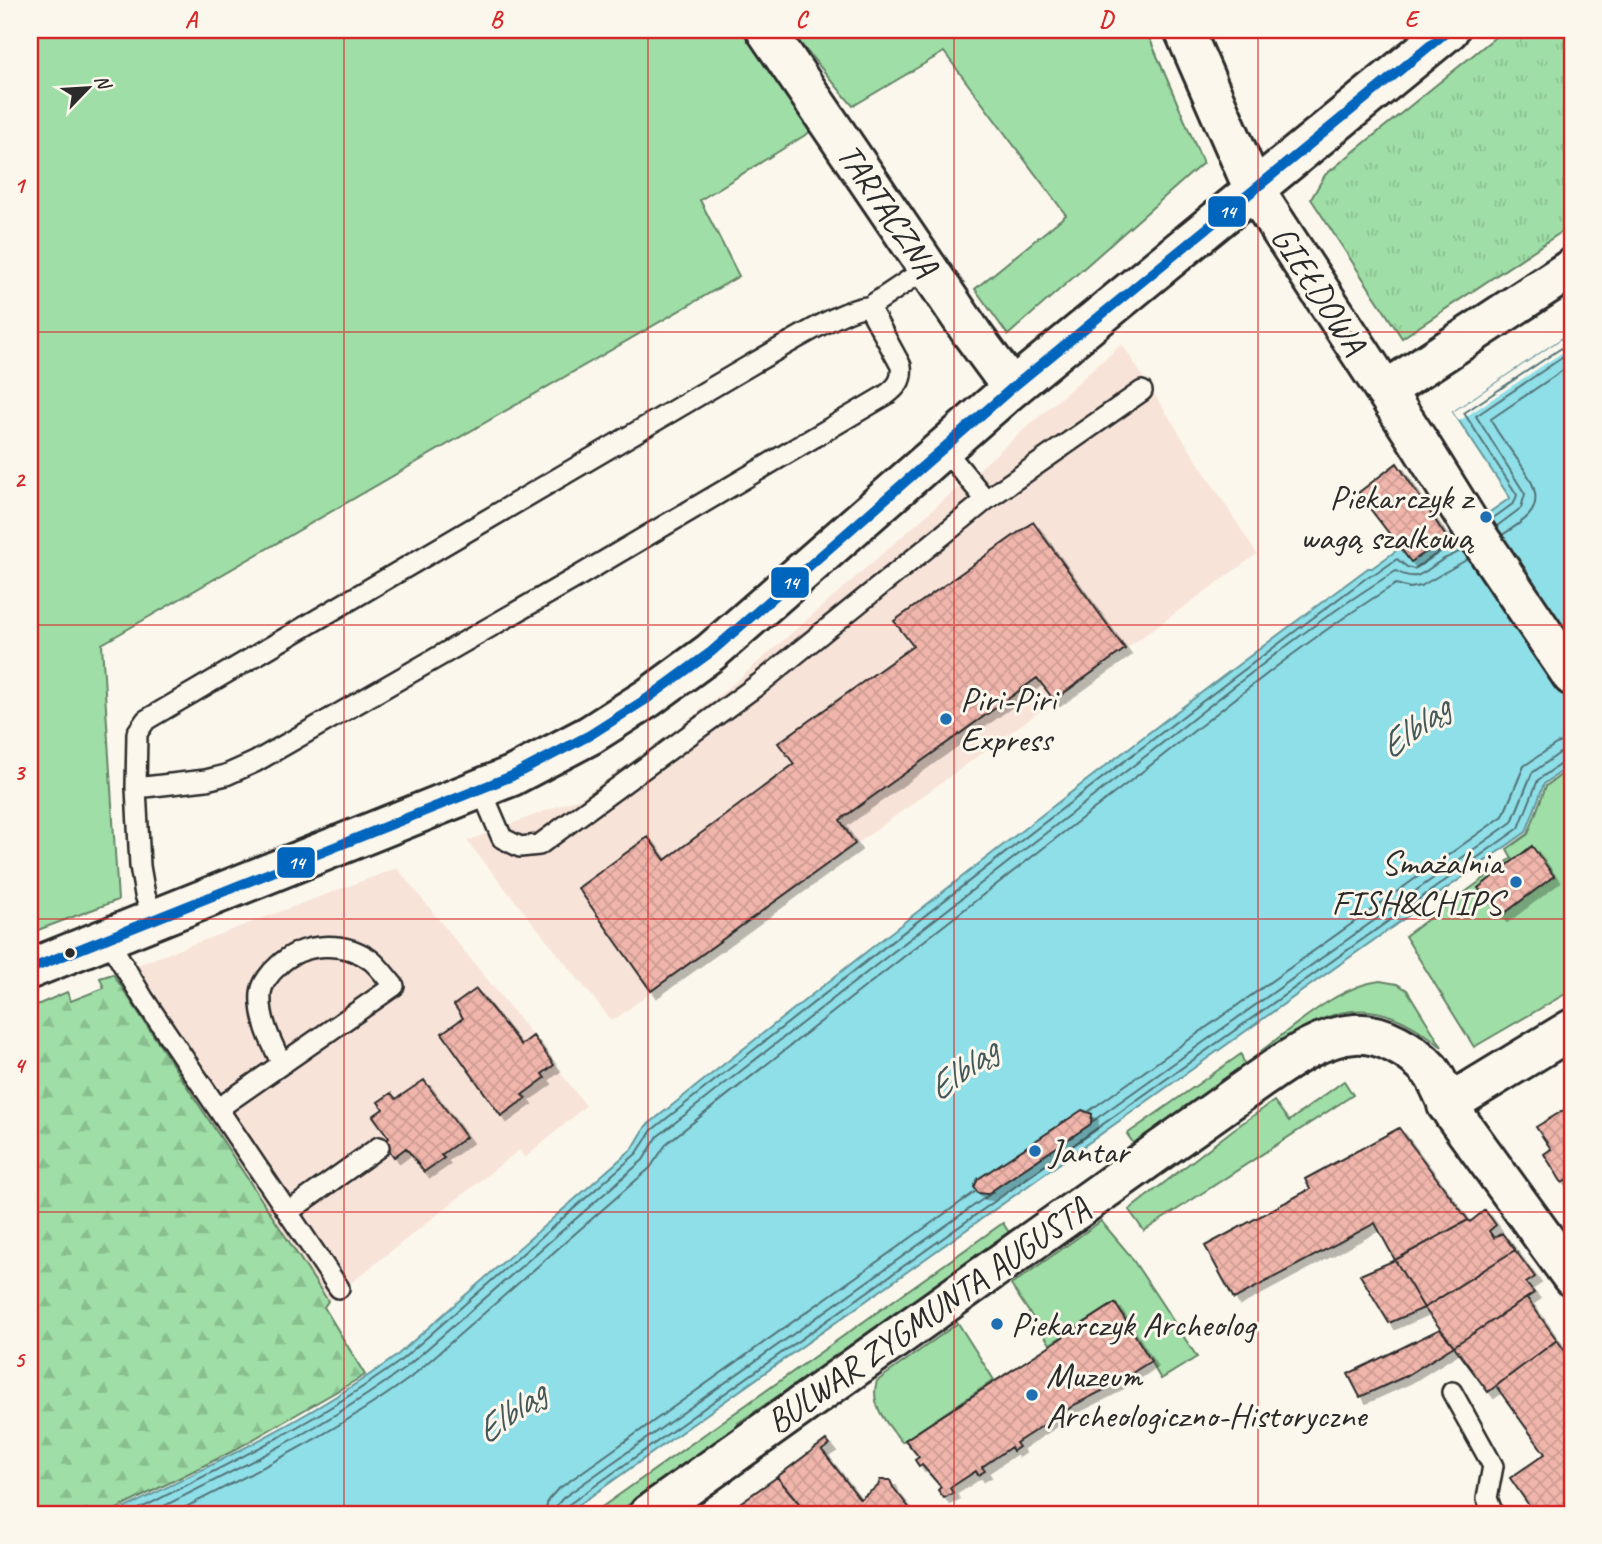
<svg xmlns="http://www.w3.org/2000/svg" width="1602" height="1544" viewBox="0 0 1602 1544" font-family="Caveat,sans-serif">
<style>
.built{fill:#f8e3d8}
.grass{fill:#9fdea6;stroke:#658468;stroke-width:2}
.forest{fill:url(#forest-firs);stroke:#658468;stroke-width:2}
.park{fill:url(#park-tufts);stroke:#658468;stroke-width:2}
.water{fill:#8edfe8;stroke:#66979c;stroke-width:2}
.pier{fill:#fbf7ec}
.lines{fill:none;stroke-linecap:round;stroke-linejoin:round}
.shore{stroke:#537377;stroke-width:2}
.building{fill:url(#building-cross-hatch);stroke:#2b2b2b;stroke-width:2;filter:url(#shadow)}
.lane-casing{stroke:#2b2b2b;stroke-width:24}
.street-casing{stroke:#2b2b2b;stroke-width:44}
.secondary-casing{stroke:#2b2b2b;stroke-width:44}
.lane{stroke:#fbf7ec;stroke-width:19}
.street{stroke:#fbf7ec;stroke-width:38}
.secondary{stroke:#fbf7ec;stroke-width:38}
.bus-1-casing{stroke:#fbf7ec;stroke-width:16}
.bus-1{stroke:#0065bd;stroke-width:10}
.grid{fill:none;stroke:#d62828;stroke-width:2;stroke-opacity:0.55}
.poi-dot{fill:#1f6fb2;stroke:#fbf7ec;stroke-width:2.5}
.bus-dot{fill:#2b2b2b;stroke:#fbf7ec;stroke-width:2.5}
.labels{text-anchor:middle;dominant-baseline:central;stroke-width:6;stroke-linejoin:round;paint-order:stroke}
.street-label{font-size:35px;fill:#2b2b2b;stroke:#fbf7ec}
.poi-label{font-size:35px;fill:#2b2b2b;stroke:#fbf7ec;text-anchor:start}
.water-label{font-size:37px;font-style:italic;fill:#44585a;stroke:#fbf7ec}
.line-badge{stroke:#fbf7ec;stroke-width:2.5}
.badge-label{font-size:19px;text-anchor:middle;font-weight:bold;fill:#fff}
.neatline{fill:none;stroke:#d62828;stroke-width:2.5}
.grid-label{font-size:23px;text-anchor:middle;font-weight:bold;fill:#d62828}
</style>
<defs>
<pattern id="forest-firs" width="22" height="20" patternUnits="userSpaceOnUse" patternTransform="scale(1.75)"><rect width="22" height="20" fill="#9fdea6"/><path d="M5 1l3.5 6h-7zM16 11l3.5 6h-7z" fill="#89bf8f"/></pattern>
<pattern id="park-tufts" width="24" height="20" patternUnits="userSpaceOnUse" patternTransform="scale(1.75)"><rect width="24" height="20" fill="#9fdea6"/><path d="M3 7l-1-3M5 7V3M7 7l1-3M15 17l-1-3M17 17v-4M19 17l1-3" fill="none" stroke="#89bf8f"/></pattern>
<pattern id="building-cross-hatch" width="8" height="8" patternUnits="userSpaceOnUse" patternTransform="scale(1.75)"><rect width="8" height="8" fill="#f0b5ab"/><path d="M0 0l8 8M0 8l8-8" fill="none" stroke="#ce9c93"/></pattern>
<filter id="shadow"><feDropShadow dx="6" dy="6" stdDeviation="0" flood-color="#0004"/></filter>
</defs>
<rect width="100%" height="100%" fill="#fbf7ec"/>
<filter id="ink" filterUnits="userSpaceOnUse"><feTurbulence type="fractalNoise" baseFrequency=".0143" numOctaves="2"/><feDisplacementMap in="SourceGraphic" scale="14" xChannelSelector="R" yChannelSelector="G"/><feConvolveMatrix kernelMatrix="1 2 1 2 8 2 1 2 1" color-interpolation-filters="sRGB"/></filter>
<g filter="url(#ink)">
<!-- built -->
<path class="built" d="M1122 344 1257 554 612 1021 467 841 582 797 678 728 739 679Z
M397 868 533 1036 586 1106 525 1158 519 1150 328 1301 113 974Z"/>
<!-- grass -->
<path class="grass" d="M30 30H746L815 129 700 200 739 276 102 644 118 900 30 933Z
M789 30H1146L1203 163 1008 335 975 289 1066 215 944 52 853 106Z
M1572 767V990L1474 1047 1405 936 1512 858 1507 849 1528 834 1546 786Z
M1380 981 1397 984 1407 990 1442 1047C1372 990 1332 1006 1263 1053L1261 1051C1295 1026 1338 986 1380 981Z
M1241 1054 1245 1066 1134 1144 1127 1134Z
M1344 1081 1353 1095 1144 1231 1129 1210 1234 1129 1274 1101 1289 1121Z
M1101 1221 1129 1254 1197 1357 1161 1379 1115 1303 1050 1344 1011 1285Z
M1003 1223 1008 1231H1012L851 1347 738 1423 739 1426 625 1507 613 1514H592Z
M958 1323 994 1380 902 1442C887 1424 869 1405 877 1381Z"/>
<!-- forest -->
<path class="forest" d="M113 974 328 1301 324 1307 365 1375 231 1452 107 1514H30V1008L67 992 71 1001 104 988 100 978Z"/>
<!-- park -->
<path class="park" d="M1504 30H1572V225L1402 338 1311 199 1325 175Z"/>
<!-- water -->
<path class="water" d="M1572 332V764L1544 784 1526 832 566 1514H113C209 1466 308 1420 395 1357L633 1148 646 1126C884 937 1123 749 1368 568H1372L1400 548 1411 562 1446 539 1448 541 1510 498 1453 412Z"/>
<!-- pier -->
<path class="pier" d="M1572 332V346L1459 421 1453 412Z"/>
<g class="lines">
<!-- shore -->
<path class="shore" d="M1492 519 1514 503 1517 495 1464 413 1572 341
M1497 526 1521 508 1525 494 1476 416 1572 351
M1502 535C1511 529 1522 523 1529 515 1554 487 1499 445 1491 419L1572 364
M1089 1111 1503 816 1524 766 1556 744 1572 739
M1093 1121 1512 822 1532 773 1561 752 1572 750
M129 1514C221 1468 315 1423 399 1362L637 1153 652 1130C889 943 1127 756 1369 576L1377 573 1397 559 1407 567 1414 569 1445 548 1457 543
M148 1514C236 1470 325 1427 404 1369L643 1160 658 1136C815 1013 971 890 1129 769 1216 702 1302 628 1396 571 1421 585 1425 568 1446 558 1452 555 1457 554 1462 550
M172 1514C253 1473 336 1432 410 1378L650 1168 667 1143C820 1022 974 901 1129 782 1216 715 1302 641 1396 584L1410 588 1421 586 1468 559
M545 1514 548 1500 557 1490 975 1192
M556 1514 557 1505 563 1498 993 1192
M565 1514 568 1505 1519 828 1538 780 1566 760 1572 759"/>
</g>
<!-- building -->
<path class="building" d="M1397 463 1447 538 1411 562 1358 493Z
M1033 522 1125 649 1054 700 1037 678 840 820 855 844 651 991 578 888 648 837 665 860 794 764 778 743 913 646 894 621Z
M1532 846 1554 876 1501 916 1478 888Z
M476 989 521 1045 533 1036 554 1065 542 1074 545 1078 522 1095 526 1098 501 1116 442 1033 463 1018 454 1005Z
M424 1080 466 1137 441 1155 444 1158 424 1172 406 1148 394 1157 384 1142 389 1138 373 1116 383 1109 378 1102 391 1093 396 1099Z
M1572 1105V1177L1562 1183 1544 1154 1551 1149 1536 1127Z
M1082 1110 1092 1114 1091 1124 987 1194 978 1193 974 1187 978 1179Z
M1399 1128 1468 1220 1395 1260 1375 1223 1234 1299 1205 1246 1310 1189 1305 1179Z
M1485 1210 1496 1225 1489 1231 1494 1238 1502 1233 1515 1250 1424 1308 1395 1260 1468 1220 1470 1222Z
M1515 1250 1535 1277 1526 1283 1534 1293 1454 1346 1424 1308Z
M1395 1260 1424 1308 1389 1323 1360 1275Z
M1527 1298 1557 1340 1488 1392 1454 1346Z
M1115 1303 1151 1361 1110 1387 1076 1404 1016 1443 1019 1447 1013 1451 1011 1447 982 1467 985 1471 978 1475 976 1471 950 1488 953 1493 944 1498 938 1490 941 1487 922 1465 919 1466 915 1460 919 1457 905 1440Z
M1440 1329 1454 1346 1406 1376 1360 1397 1348 1374Z
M1557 1340 1572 1361V1514H1535L1510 1478 1545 1454 1496 1386Z
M826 1440 830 1445 822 1450 860 1499 878 1486 880 1480H890L893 1487 914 1514H808L777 1477Z
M777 1477 808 1514H724Z"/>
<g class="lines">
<!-- lane casing -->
<g class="lane-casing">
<path id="lane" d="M944 449 986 500
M136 788 206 780 226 775 255 762 572 580 886 395C897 387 903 380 901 366L869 307
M481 789 502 838 520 847 539 845 759 684 986 500 1142 391
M154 919 145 895 140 866 136 788 137 733 146 720 754 363C776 351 850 304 869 307L927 268
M107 938 143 998 339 1288
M219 1108 394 986C387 978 380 968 372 961 345 940 302 942 278 966 271 972 262 983 261 993 259 1019 271 1042 282 1064
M288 1212 379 1147
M1452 1392 1493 1466 1487 1498 1493 1514"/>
</g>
<!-- street casing -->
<g class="street-casing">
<path id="street" d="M766 30 973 335 1012 388
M1184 30 1253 188 1418 441 1469 523 1572 676
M1385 391 1572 268
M1447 1105 1572 1029
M649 1514 1260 1079C1288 1060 1320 1036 1355 1034 1382 1032 1413 1051 1430 1070 1440 1082 1444 1100 1453 1113 1493 1168 1532 1222 1572 1277"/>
</g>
<!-- secondary casing -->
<g class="secondary-casing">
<path id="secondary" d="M30 969 512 776 590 735 648 698 711 652 1012 388 1449 30"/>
</g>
<!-- lane -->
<use href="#lane" class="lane"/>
<!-- street -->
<use href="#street" class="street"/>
<!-- secondary -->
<use href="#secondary" class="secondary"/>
<!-- bus-1 casing -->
<g class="bus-1-casing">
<path id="bus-1" d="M30 969 512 776 590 735 648 698 711 652 1012 388 1449 30"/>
</g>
<!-- bus-1 -->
<use href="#bus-1" class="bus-1"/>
</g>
</g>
<!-- grid -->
<path class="grid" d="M344 30V1514M648 30V1514M954 30V1514M1258 30V1514M30 332H1572M30 625H1572M30 919H1572M30 1212H1572"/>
<!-- markers -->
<g class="poi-dot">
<circle cx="1486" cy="517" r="7"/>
<circle cx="946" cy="719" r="7"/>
<circle cx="1516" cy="882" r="7"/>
<circle cx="1035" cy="1151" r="7"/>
<circle cx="997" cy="1324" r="7"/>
<circle cx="1032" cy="1395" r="7"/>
</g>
<circle class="bus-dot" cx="70" cy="953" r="6"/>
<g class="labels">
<!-- street labels -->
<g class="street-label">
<text transform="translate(888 210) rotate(56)">TARTACZNA</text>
<text transform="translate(1319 290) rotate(57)">GIEŁDOWA</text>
<text transform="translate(928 1315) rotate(-35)">BULWAR ZYGMUNTA AUGUSTA</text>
</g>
<!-- poi labels -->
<g class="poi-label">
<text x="1472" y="497" text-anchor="end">Piekarczyk z<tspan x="1472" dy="40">wagą szalkową</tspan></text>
<text x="960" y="699">Piri-Piri<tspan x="960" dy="40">Express</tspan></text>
<text x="1502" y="862" text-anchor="end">Smażalnia<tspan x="1502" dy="40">FISH&amp;CHIPS</tspan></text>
<text x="1049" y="1151">Jantar</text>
<text x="1011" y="1324">Piekarczyk Archeolog</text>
<text x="1046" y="1375">Muzeum<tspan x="1046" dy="40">Archeologiczno-Historyczne</tspan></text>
</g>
<!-- water labels -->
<g class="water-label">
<text transform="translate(1414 727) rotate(-37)">Elbląg</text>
<text transform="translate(962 1069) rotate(-37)">Elbląg</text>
<text transform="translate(510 1412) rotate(-37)">Elbląg</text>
</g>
</g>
<g class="line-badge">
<rect x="1207" y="195" width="40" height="33" rx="7" fill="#0065bd"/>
<rect x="770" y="566" width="40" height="33" rx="7" fill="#0065bd"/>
<rect x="276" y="846" width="40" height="33" rx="7" fill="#0065bd"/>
</g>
<g class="badge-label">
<text x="1227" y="218">14</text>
<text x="790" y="589">14</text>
<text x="296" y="869">14</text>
</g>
<!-- margin -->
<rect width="1602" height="1544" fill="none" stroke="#fbf7ec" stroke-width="77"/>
<!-- north arrow -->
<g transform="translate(88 88) rotate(65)" stroke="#fbf7ec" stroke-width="5" paint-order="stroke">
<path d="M0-5L12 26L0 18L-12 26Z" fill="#2b2b2b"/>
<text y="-10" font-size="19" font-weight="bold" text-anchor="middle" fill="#2b2b2b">N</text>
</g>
<rect x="38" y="38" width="1526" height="1468" class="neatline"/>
<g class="grid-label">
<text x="191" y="27">A</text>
<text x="496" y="27">B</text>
<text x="801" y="27">C</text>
<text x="1106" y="27">D</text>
<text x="1411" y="27">E</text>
<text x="19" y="193">1</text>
<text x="19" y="487">2</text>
<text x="19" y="780">3</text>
<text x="19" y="1073">4</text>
<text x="19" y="1367">5</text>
</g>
</svg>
